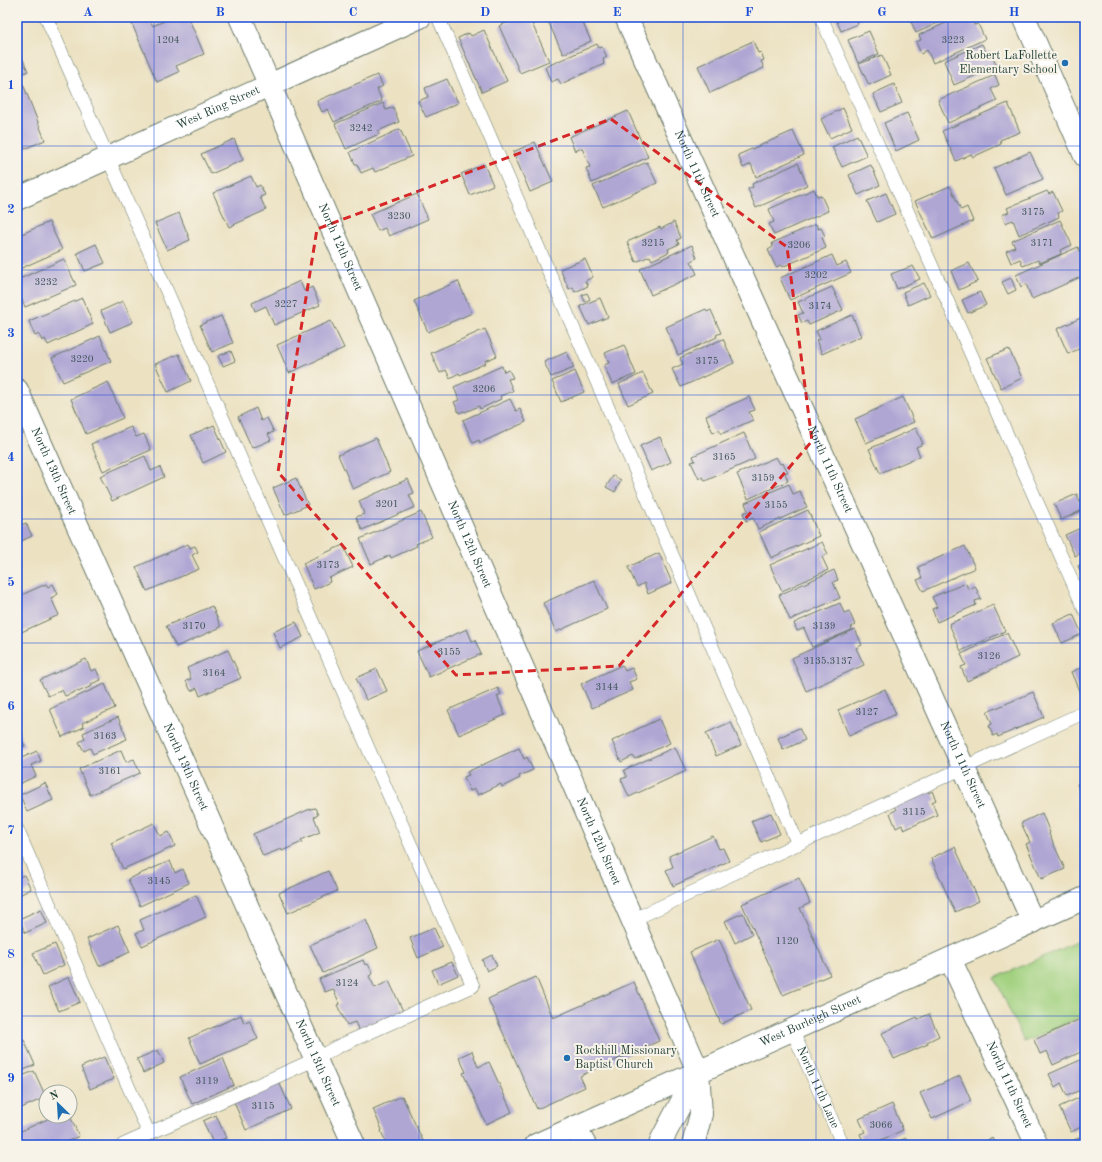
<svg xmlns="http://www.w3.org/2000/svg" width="1102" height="1162" viewBox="0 0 1102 1162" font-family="'Old Standard TT',serif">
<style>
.green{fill:#a1d17f;stroke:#60875a}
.building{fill:#afa6d4}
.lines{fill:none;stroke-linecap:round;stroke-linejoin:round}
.service-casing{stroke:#677766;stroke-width:14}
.minor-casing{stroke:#677766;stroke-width:24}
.tertiary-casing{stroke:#677766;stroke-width:24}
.service{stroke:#fff;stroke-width:13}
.minor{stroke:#fff;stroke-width:22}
.tertiary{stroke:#fff;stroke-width:22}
.marked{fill:none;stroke:#d62828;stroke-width:3;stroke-dasharray:8 5;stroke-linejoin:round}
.grid{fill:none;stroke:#1d4ed8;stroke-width:1;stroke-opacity:0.55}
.poi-dot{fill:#1f6fb2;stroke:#f7f3e8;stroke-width:1.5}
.labels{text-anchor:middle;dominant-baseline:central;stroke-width:4;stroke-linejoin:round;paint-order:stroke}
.number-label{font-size:10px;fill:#43575c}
.poi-label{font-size:12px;fill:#1f3d34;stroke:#f7f3e8;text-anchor:end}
.street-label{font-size:12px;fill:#1f3d34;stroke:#f7f3e8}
.neatline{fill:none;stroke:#1d4ed8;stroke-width:1.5}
.grid-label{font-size:13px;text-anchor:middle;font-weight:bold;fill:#1d4ed8}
</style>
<rect width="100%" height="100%" fill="#f7f3e8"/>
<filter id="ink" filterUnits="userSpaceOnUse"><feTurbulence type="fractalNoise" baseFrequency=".025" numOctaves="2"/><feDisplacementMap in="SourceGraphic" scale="8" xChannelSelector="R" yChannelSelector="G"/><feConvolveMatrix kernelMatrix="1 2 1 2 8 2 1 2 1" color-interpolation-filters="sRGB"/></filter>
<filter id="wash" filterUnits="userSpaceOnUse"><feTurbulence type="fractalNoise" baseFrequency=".012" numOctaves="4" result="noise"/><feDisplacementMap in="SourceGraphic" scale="16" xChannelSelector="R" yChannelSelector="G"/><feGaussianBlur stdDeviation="0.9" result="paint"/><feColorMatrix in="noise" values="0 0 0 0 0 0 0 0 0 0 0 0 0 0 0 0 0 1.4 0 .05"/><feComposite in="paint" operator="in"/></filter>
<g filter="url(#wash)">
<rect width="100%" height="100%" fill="#ece2c2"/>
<!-- green -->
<path class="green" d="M1085 938V1015L1024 1042 995 978Z"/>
<g id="blocks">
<!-- building -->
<path class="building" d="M148 17 153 26 173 17H188L204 54 176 66 179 72 157 82 132 24Z
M513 17H529L549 61 520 73 499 26 511 21 509 19Z
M546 17H580L591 41 563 54Z
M835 17H866L857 21 858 24 841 31Z
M909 17H951L916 33Z
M959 17H971L974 25 978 24 985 39 933 63 927 50 921 54 916 42 921 40 919 35Z
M484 30 507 81 482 92 458 38 469 33 471 36Z
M869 31 879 54 858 63 848 40Z
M753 41 758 53 761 52 764 60 761 61 764 68 710 93 698 66Z
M597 44 599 48 602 47 607 57 603 59 604 64 561 84 558 79 551 82 545 67Z
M982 44 986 52 990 51 997 66 954 85 944 61Z
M17 46 28 71 17 76Z
M882 55 891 75 869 85 859 64Z
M377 75 383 86 377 89 382 101 334 122 328 109 322 112 317 101Z
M995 75 999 85 991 89 997 101 948 123 938 100Z
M447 79 458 103 426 117 418 101 428 97 425 88Z
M23 84 45 140 24 149 17 133V87Z
M894 84 902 103 881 112 873 94Z
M383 103 386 110 393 107 399 122 378 131 379 134 346 149 335 124Z
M1008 103 1020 132 1000 140 1001 144 973 157 971 154 956 161 942 131Z
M843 108 852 128 830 138 821 119Z
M628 111 648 157 592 183 586 168 590 167 582 148 575 151 569 137Z
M907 113 919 140 896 151 884 123Z
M400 129 412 156 375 172 373 168 361 173 357 164H355L350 152Z
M793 131 804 155 756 177 751 164 743 168 738 155Z
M857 135 867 156 842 167 832 147Z
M234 139 243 160 211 174 201 154Z
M535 142 553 182 530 192 513 152Z
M1030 152 1043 179 1006 195 994 168Z
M647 162 657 183 603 207 593 186Z
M798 163 807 185 756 208 748 189 753 187 752 184Z
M484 164 493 185 470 195 461 174Z
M871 165 880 185 858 195 849 175Z
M251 176 256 187 260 185 265 195 260 197 266 210 229 227 213 193Z
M950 186 961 210 967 207 973 221 933 239 915 201Z
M814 189 817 196 821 195 828 211 774 235 769 224 774 222 769 209Z
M1047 191 1049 194 1053 192 1062 211 1058 213 1059 217 1019 235 1013 220 1005 223 1002 215 1009 212 1007 208Z
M886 193 895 214 877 222 867 201Z
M417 194 428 219 389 236 385 228 378 231 370 214Z
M179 213 190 240 167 250 155 223Z
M1060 220 1072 245 1060 250 1061 254 1040 263 1038 260 1023 266 1020 259 1011 263 1006 251 1015 247 1012 241Z
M49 222 62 250 17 270V236Z
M674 222 681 238 677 240 679 244 668 249 669 252 652 260 650 256 636 262 627 242 660 227 661 229Z
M816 224 818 229 821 228 825 236 822 237 826 248 782 267 781 265 776 267 768 250 773 247 772 243Z
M96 244 105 263 85 271 77 253Z
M692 245 697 258 691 261 697 274 651 295 640 269Z
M1078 247 1085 262V275L1032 299 1026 284 1021 287 1016 275Z
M832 255 837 266 846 262 851 273 790 300 780 278Z
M64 259 76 285 25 307 17 289V280Z
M585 259 593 277 585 281 588 286 575 292 573 287 569 289 560 269Z
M969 263 978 281 959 290 951 271Z
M913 266 920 279 897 289 891 274Z
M1011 278 1016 290 1008 294 1002 282Z
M300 281 304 291 312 287 320 305 274 325 266 306 255 311 252 303Z
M458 281 472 313 428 332 414 301Z
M924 283 930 295 908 305 903 292Z
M832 287 843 310 809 325 807 321 802 323 798 315 803 313 798 302Z
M980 292 986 305 968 313 962 300Z
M587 293 590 299 585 302 582 295Z
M82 298 93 324 48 345 45 339 42 341 39 334 35 336 29 321Z
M600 298 608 317 589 325 580 306Z
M123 301 133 322 110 332 101 311Z
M706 309 707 312 711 310 721 333 716 335 717 337 678 355 666 327Z
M852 315 861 336 822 354 816 340 820 339 816 331Z
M221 316 233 343 212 352 200 325Z
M1085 316V346L1068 354 1057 329Z
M331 321 344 348 289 373 277 345Z
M485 329 497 356 485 361 486 363 460 375 459 373 450 378 446 370 440 373 431 353Z
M100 336 111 361 63 382 52 358Z
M723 339 734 363 681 387 672 369 683 364 680 358Z
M624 345 636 374 612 384 604 365 609 363 605 353Z
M1009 349 1022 378 1001 388 987 358Z
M231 351 235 361 223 366 218 356Z
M567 352 574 368 551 377 544 362Z
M179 354 191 381 168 392 155 364Z
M502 366 504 372 509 370 513 378 508 379 513 391 500 396 501 399 480 409 479 406 465 412 464 411 459 413 454 402 459 400 454 387Z
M575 371 584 392 561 402 552 381Z
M643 373 653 394 628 405 619 384Z
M108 382 123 418 86 434 71 399Z
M749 397 755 410 749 412 753 420 721 434 719 430 713 433 706 416Z
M903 397 914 422 866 443 855 419Z
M510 399 516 411 520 409 526 422 480 443 479 440 473 443 463 420Z
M256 408 261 421 267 418 274 432 268 434 271 440 252 448 238 417Z
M214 425 226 452 203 463 191 435Z
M131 427 136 437 144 434 151 450 103 471 91 444Z
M916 428 923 444 916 447 920 456 880 473 869 449Z
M744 433 755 459 705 481 703 477 699 479 691 462 695 461 693 456Z
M660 437 671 462 651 471 640 446Z
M376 438 390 472 353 489 338 455Z
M145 456 151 471 160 467 164 477 112 501 100 476Z
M776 457 780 464 783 463 788 472 785 473 788 481 748 499 737 474Z
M613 476 621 480 615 492 606 487Z
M296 478 308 505 285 515 273 488Z
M408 479 414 493 409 495 415 507 362 530 356 517 364 514 359 501Z
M789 484 793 494 800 491 807 507 758 529 753 518 746 521 743 513 748 511 745 503Z
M1077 494 1083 510 1061 520 1054 504Z
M808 510 819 536 771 558 759 532Z
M421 512 432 537 416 544 417 546 391 558 390 555 371 564 360 539Z
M17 522 19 526 26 523 32 536 17 543Z
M1085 526V551L1075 556 1065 535Z
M822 542 828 554 822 557 828 570 782 591 770 565Z
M188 544 190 548 195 546 198 552 192 555 199 569 147 591 136 567Z
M343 545 353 567 329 578 330 582 314 589 303 563Z
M965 546 975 568 923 591 917 580 922 578 918 567Z
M659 553 672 583 648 594 644 583 637 587 628 567Z
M1085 563V582L1078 566Z
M834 570 838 580 833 582 840 598 790 620 779 595Z
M594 580 607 609 556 632 543 603Z
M966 583 968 590 975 586 981 599 975 601 976 605 937 622 932 609 937 607 932 597Z
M46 584 48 587 53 584 58 594 51 598 59 615 17 634V597Z
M840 603 844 613 849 611 855 625 851 627 852 630 812 647 804 628 797 631 794 623Z
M993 605 1005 631 961 651 949 624Z
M212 606 221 627 176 647 166 626Z
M1073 614 1082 634 1062 643 1053 623Z
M296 622 303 637 280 648 273 632Z
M467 629 472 641 475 640 481 654 429 677 417 651Z
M855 629 862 645 856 648 864 665 806 691 792 658Z
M1007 633 1018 657 967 681 961 667 966 665 961 654Z
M228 650 241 678 200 696 197 688 191 691 186 681 191 679 187 668Z
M86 659 91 671 96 669 101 680 91 684 92 686 78 692 77 691 65 696 62 690 48 696 40 680Z
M622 665 625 671 632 668 637 679 629 682 633 690 592 708 581 684Z
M1085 666V705L1071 672Z
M377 669 387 691 366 700 356 678Z
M105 684 115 708 82 723 84 727 62 737 50 709Z
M498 688 501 694 497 696 505 715 459 735 448 710Z
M885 689 896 714 849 736 838 710Z
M1033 692 1044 717 998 737 997 734 993 736 989 726 992 724 987 712Z
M118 717 127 739 93 754 90 748 84 751 79 742 85 739 83 733Z
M659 719 670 743 635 759 633 756 621 762 612 741Z
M731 722 741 745 716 756 706 733Z
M17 728 25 746 17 749Z
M799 728 805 740 783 750 778 738Z
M675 747 686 771 629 797 621 779 627 777 624 770Z
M519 748 524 759 527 757 533 770 519 776 520 778 502 787 501 784 478 795 475 789 470 791 464 777 469 775 467 772Z
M121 750 126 762 134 759 140 773 90 795 79 769Z
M37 751 41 761 31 765 36 776 17 785V760Z
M1085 781V802L1077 784Z
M45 783 53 800 27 812 20 795Z
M928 791 929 793 932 791 936 800 932 802 937 815 904 830 902 825 896 828 890 813 896 810 894 806Z
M315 808 318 815 314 817 320 832 301 840 302 842 282 851 281 849 263 856 253 834 310 809Z
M771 813 780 834 761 842 751 821Z
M1042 813 1050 833 1049 834 1065 869 1041 879 1026 844 1030 842 1021 823Z
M154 823 160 836 169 832 175 846 123 869 111 843Z
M713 836 719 849 723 848 729 861 673 886 666 870 673 867 669 856Z
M955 847 979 901 955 912 931 858Z
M170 861 175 873 183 869 189 883 140 906 128 879Z
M328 871 337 891 288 913 279 893Z
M24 875 31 889 17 896V878Z
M799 878 810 903 800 908 830 975 783 995 742 904Z
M196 895 206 917 142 946 136 933 144 930 140 920Z
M41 909 47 923 25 933 19 919Z
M743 913 752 934 735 943 725 921Z
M366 920 378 948 323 973 310 945Z
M118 925 130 952 99 966 87 939Z
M434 928 443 947 418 958 410 938Z
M719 939 751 1010 721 1024 690 952Z
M55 944 64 965 43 975 33 953Z
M492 955 497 966 487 971 482 960Z
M363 960 365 965 368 964 373 974 369 976 375 988 389 981 403 1011 359 1031 355 1022 347 1025 337 1005 340 1004 333 989 325 992 319 979Z
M452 962 458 975 438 984 432 970Z
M69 977 80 1002 59 1011 48 987Z
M536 977 553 1018 634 982 659 1041 580 1076 585 1087 537 1109 488 999Z
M929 1014 939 1036 927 1042 928 1044 894 1059 882 1033 917 1017 918 1019Z
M241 1015 244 1023 249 1020 258 1039 200 1064 189 1038Z
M1085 1017V1050L1053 1065 1047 1051 1040 1054 1034 1040Z
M24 1040 35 1065 17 1073V1043Z
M158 1050 164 1063 143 1073 137 1059Z
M472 1051 478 1067 489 1062 512 1112 486 1124 463 1073 466 1072 459 1057Z
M104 1057 114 1079 90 1089 81 1067Z
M223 1058 234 1085 192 1104 180 1077Z
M1085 1058V1088L1067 1096 1061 1083 1055 1087 1049 1074Z
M34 1071 46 1097 17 1110V1078Z
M960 1076 971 1101 932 1119 920 1093Z
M279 1082 291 1109 246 1130 234 1102Z
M1085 1095V1125L1071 1132 1059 1107Z
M402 1096 425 1145H387L381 1131 382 1130 373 1109Z
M892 1104 903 1130 870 1145H865L860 1134 865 1132 859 1119Z
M216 1115 226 1138 213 1143 203 1121Z
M54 1116H70L79 1136 60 1145H18L17 1142V1133Z
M1085 1135V1145H1076L1074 1140Z
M906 1138 910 1145H890Z
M993 1138 996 1145H976Z"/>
</g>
</g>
<g filter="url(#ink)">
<use href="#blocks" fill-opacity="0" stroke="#677766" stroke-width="1"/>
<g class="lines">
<!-- service casing -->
<g class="service-casing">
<g id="service">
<path d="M46 17 473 986 337 1047 316 1059 123 1145"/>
<path d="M438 17 798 844"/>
<path d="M821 17 1085 610"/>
<path d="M17 829 149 1134"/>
<path d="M632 920 1085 712"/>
<path id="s1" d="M792 1030 843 1145"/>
</g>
</g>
<!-- minor casing -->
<g class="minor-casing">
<g id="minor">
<path id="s2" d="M240 17 698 1071 701 1114 693 1145"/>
<path id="s3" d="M626 17 1033 922"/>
<path d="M1024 17 1085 156"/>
<path id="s4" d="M17 199 420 17"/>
<path id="s5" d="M17 390 354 1145"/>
<path id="s6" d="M950 959 1037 1145"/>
<path d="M575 1127 585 1145"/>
<path d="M660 1145 662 1139 698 1071"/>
</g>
</g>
<!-- tertiary casing -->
<g class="tertiary-casing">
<g id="tertiary">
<path id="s7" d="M536 1145 1085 898"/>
</g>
</g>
<!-- service -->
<use href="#service" class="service"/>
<!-- minor -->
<use href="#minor" class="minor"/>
<!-- tertiary -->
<use href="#tertiary" class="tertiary"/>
</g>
</g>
<!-- marked area -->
<path class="marked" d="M611 119 787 247 812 441 619 666 456 675 278 472 317 229Z"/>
<!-- grid -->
<path class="grid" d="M154 17V1145M286 17V1145M419 17V1145M551 17V1145M683 17V1145M816 17V1145M948 17V1145M17 146H1085M17 270H1085M17 395H1085M17 519H1085M17 643H1085M17 767H1085M17 892H1085M17 1016H1085"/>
<!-- markers -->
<g class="poi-dot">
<circle cx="1065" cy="63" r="4"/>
<circle cx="567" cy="1058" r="4"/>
</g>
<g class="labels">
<!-- number labels -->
<g class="number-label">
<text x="168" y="40">1204</text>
<text x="953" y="40">3223</text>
<text x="361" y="128">3242</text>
<text x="1033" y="212">3175</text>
<text x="399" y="216">3230</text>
<text x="653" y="243">3215</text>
<text x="1042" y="243">3171</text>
<text x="799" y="245">3206</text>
<text x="816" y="275">3202</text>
<text x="46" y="282">3232</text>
<text x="286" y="304">3227</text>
<text x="820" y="306">3174</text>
<text x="82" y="359">3220</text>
<text x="707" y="361">3175</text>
<text x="484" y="389">3206</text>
<text x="724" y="457">3165</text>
<text x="763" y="478">3159</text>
<text x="387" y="504">3201</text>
<text x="776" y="505">3155</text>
<text x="328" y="565">3173</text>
<text x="194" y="626">3170</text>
<text x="824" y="626">3139</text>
<text x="449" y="652">3155</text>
<text x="989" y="656">3126</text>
<text x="828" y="661">3135,3137</text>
<text x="214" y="673">3164</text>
<text x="607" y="687">3144</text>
<text x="867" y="712">3127</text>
<text x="105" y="736">3163</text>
<text x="110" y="771">3161</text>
<text x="914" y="812">3115</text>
<text x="159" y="881">3145</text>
<text x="787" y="941">1120</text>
<text x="347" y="983">3124</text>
<text x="207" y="1081">3119</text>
<text x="263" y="1106">3115</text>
<text x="881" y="1125">3066</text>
</g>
<!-- poi labels -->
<g class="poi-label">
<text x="1057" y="56">Robert LaFollette<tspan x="1057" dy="14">Elementary School</tspan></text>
<text x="575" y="1051" text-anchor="start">Rockhill Missionary<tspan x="575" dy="14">Baptist Church</tspan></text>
</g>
<!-- street labels -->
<g class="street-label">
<text stroke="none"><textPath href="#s4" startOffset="221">West Ring Street</textPath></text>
<text stroke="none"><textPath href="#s3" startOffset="172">North 11th Street</textPath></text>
<text stroke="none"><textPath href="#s2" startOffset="251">North 12th Street</textPath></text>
<text stroke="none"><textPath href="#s3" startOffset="496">North 11th Street</textPath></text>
<text stroke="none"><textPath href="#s5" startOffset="89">North 13th Street</textPath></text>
<text stroke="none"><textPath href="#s2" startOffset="575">North 12th Street</textPath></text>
<text stroke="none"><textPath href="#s3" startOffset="820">North 11th Street</textPath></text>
<text stroke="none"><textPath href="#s5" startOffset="413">North 13th Street</textPath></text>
<text stroke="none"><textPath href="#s2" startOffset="899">North 12th Street</textPath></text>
<text stroke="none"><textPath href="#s7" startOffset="301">West Burleigh Street</textPath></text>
<text stroke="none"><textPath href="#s5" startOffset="737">North 13th Street</textPath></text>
<text stroke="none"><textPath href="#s6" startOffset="139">North 11th Street</textPath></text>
<text stroke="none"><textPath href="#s1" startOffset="63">North 11th Lane</textPath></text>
</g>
</g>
<!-- margin -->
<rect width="1102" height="1162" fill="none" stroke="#f7f3e8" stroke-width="44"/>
<!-- north arrow -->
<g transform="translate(58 1104) rotate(335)"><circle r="19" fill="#f7f3e8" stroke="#a1aaa0"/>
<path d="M0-3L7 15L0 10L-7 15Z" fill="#1f6fb2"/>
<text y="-6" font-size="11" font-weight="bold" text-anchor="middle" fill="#1f3d34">N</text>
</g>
<rect x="22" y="22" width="1058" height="1118" class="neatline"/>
<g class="grid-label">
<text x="88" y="16">A</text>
<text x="220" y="16">B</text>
<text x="353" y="16">C</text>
<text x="485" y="16">D</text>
<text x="617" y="16">E</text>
<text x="749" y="16">F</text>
<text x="882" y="16">G</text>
<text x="1014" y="16">H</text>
<text x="11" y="89">1</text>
<text x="11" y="213">2</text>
<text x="11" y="337">3</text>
<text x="11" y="461">4</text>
<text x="11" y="586">5</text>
<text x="11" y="710">6</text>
<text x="11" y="834">7</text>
<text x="11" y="958">8</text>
<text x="11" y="1082">9</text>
</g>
</svg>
